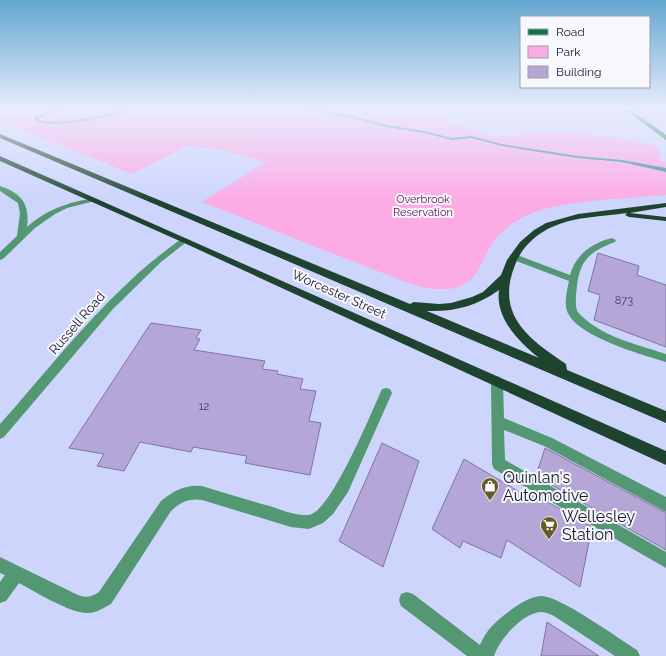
<svg xmlns="http://www.w3.org/2000/svg" width="666" height="656" viewBox="0 0 666 656" font-family="Raleway,sans-serif">
<style>
.green{fill:#fcabe5}
.lines{fill:none;stroke-linecap:round;stroke-linejoin:round}
.stream{fill:#3b90a7;fill-rule:evenodd}
.building{fill:#b4a6d7;stroke:#8174a1}
.service{fill:#539872;fill-rule:evenodd}
.minor{fill:#539872;fill-rule:evenodd}
.secondary{fill:#0b7448;fill-rule:evenodd}
.trunk{fill:#1e4430;fill-rule:evenodd}
.labels{text-anchor:middle;dominant-baseline:central;stroke-width:4;stroke-linejoin:round;paint-order:stroke}
.far-park-label{font-size:11px;fill:#640d53;stroke:#f7f8fe}
.number-label{font-size:11px;fill:#3e3c56}
.street-label{font-size:13px;fill:#17192b;stroke:#f7f8fe}
.near-poi-label{font-size:16px;fill:#17192b;stroke:#f7f8fe;text-anchor:start}
</style>
<rect width="100%" height="100%" fill="#ced5fd"/>
<!-- green -->
<path class="green" d="M0 109H359L370 112 439 113 445 117 454 124 498 137 549 132 606 136 650 144 655 146 660 151 659 161 666 162V195C625 199 567 199 530 214 514 221 497 233 489 249 483 259 480 270 472 278 455 296 423 289 403 281L202 202 266 162 224 150 188 146 132 174 0 121Z"/>
<g class="lines">
<!-- stream -->
<path class="stream" d="M55 109H61L38 119C56 127 91 117 110 113 117 111 124 109 131 109 117 117 58 127 42 123 39 123 36 121 34 119L36 116Z
M303 109H311L349 115 386 125 424 131 452 138 471 136 502 144 577 156 622 160 666 168V172L622 162 577 158 502 146 471 138 452 140 424 133 386 127 349 117 336 116Z"/>
</g>
<!-- building -->
<path class="building" d="M598 253 639 266 637 275 666 285V347L594 320 600 295 588 291Z
M151 323 201 330 196 338 200 339 194 350 265 361 262 369 278 371 277 374 303 379 300 389 316 391 309 421 321 423 310 475 245 463 247 456 193 447 191 452 140 442 124 471 97 466 104 454 69 448Z
M382 443 419 461 383 567 339 541Z
M545 448 666 513V550L536 476Z
M464 459 528 497 530 492 592 527 580 587 507 540 501 558 463 541 460 548 432 529Z
M547 622 599 656H541Z"/>
<g class="lines">
<!-- service -->
<path class="service" d="M0 186C22 193 30 205 27 227 47 209 69 202 95 198L99 200 67 208 55 214 35 228 3 259 0 260V252L17 236 20 213 18 203 0 191Z
M612 238 616 240 615 242C591 251 580 259 577 286 576 294 575 303 577 311 598 336 636 344 666 354V362C643 355 575 336 567 311 564 302 567 290 569 281L511 259 510 257 511 255H517L570 275C576 254 592 243 612 238Z
M497 376 501 378 503 381 504 418 552 438 666 497V512L544 446 504 430 505 460 666 552V568L494 469 492 464 491 381 493 378Z
M386 388 390 389 392 393 348 492 333 514 323 523 309 529 291 527 202 500C188 498 181 502 171 511L111 604C104 608 96 613 88 613 71 614 34 591 19 583L6 601 0 603V582L5 575 0 573V557L78 595C86 598 92 597 99 592L161 501C173 491 186 484 202 486 225 493 247 500 270 506 281 510 296 516 309 515 331 512 372 411 382 389Z
M407 592 413 594 480 645C486 630 495 622 507 613 516 606 530 596 542 596 561 597 618 638 637 650L640 656H615L554 616C550 614 545 612 541 612 522 613 499 640 494 656H467L401 606 399 600 401 594Z"/>
<!-- minor -->
<path class="minor" d="M182 238H185L189 240 161 262 113 309 4 437 0 439V424C43 376 82 325 130 281 146 265 164 252 182 238Z"/>
<!-- secondary -->
<path class="secondary" d="M624 109H630L666 135V140Z"/>
<!-- trunk -->
<path class="trunk" d="M0 134 410 304 414 302 439 304 451 303 472 297 483 292 501 275 507 260 520 242 534 230 546 223 578 214 666 203V207L630 213 666 217V221L629 217 625 215 627 213C602 217 575 216 552 227 536 234 521 248 515 265 495 315 529 339 566 364L567 370 666 411V423L0 138ZM499 290C495 318 519 342 539 358L427 311C454 312 477 306 499 290Z
M0 156 666 451V465L182 242 0 161Z"/>
</g>
<!-- sky -->
<linearGradient id="sky" x2="0" y2="1"><stop stop-color="#63a6ce"/><stop offset="0.54" stop-color="#e9ecfe"/><stop offset="1" stop-color="#e9ecfe" stop-opacity="0"/></linearGradient>
<rect width="666" height="201" fill="url(#sky)"/>
<!-- icons -->
<defs>
<g id="shop-pin" transform="scale(0.9)"><path d="M0 17L-7.5 6A9.5 9.5 0 1 1 7.5 6Z" fill="#655b27" stroke="#f7f8fe"/><path d="M-5-2.5h2.3a2.7 3.5 0 0 1 5.4 0H5L5.5 6h-11ZM-1.5-2.5h3a1.5 2.3 0 0 0-3 0Z" fill="#fff"/></g>
<g id="supermarket-pin" transform="scale(0.9)"><path d="M0 17L-7.5 6A9.5 9.5 0 1 1 7.5 6Z" fill="#655b27" stroke="#f7f8fe"/><path d="M-6-5.5h2.5l.6 2H6L4.5 2H-2.5L-4.4-4H-6ZM-1.5 3.2a1.3 1.3 0 1 0 .1 0ZM3 3.2a1.3 1.3 0 1 0 .1 0Z" fill="#fff"/></g>
</defs>
<g fill-rule="evenodd">
<use href="#shop-pin" x="490" y="486"/>
<use href="#supermarket-pin" x="549" y="525"/>
</g>
<g class="labels">
<!-- far-park labels -->
<g class="far-park-label">
<text x="423" y="199">Overbrook<tspan x="423" dy="13">Reservation</tspan></text>
</g>
<!-- number labels -->
<g class="number-label">
<text x="624" y="300">873</text>
<text x="204" y="406">12</text>
</g>
<!-- street labels -->
<g class="street-label">
<text transform="translate(339 294) rotate(24)">Worcester Street</text>
<text transform="translate(77 323) rotate(-49)">Russell Road</text>
</g>
<!-- near-poi labels -->
<g class="near-poi-label">
<text x="503" y="477">Quinlan's<tspan x="503" dy="18">Automotive</tspan></text>
<text x="562" y="516">Wellesley<tspan x="562" dy="18">Station</tspan></text>
</g>
</g>
<!-- legend -->
<rect x="520" y="16" width="130" height="72" fill="#f7f8fe" stroke="#9d9faa"/>
<rect x="528" y="29" width="20" height="6" fill="#0b7448" stroke="#9d9faa"/>
<text x="556" y="36" font-size="12" fill="#17192b">Road</text>
<rect x="528" y="46" width="20" height="12" fill="#fcabe5" stroke="#9d9faa"/>
<text x="556" y="56" font-size="12" fill="#17192b">Park</text>
<rect x="528" y="66" width="20" height="12" fill="#b4a6d7" stroke="#9d9faa"/>
<text x="556" y="76" font-size="12" fill="#17192b">Building</text>
</svg>
